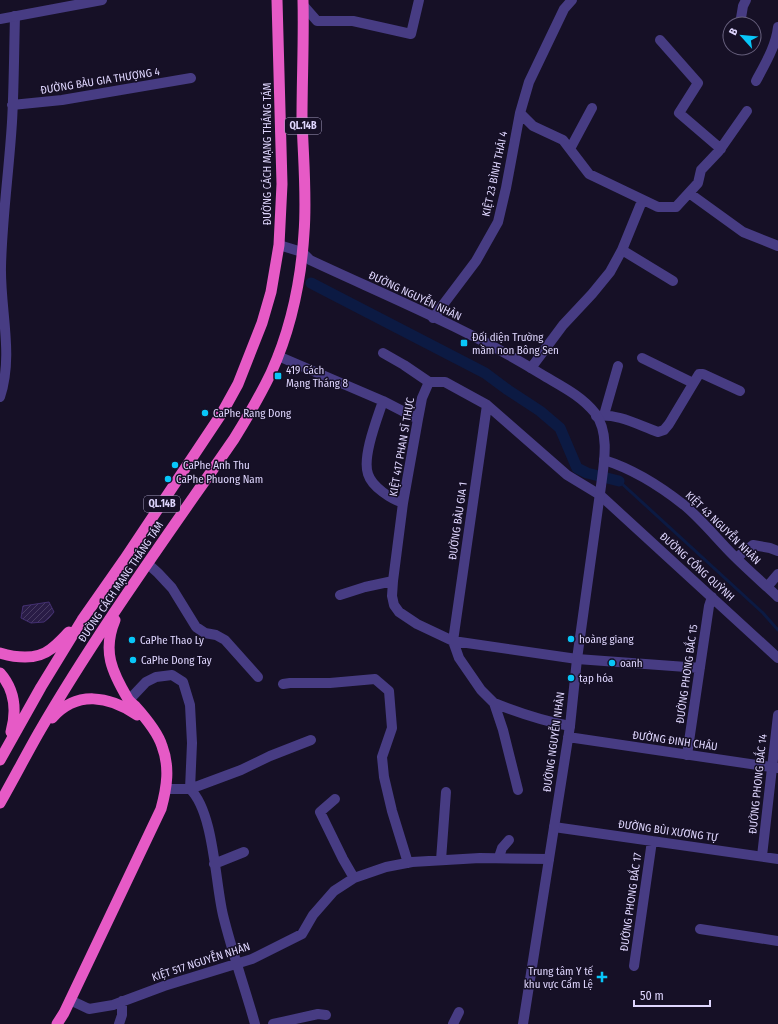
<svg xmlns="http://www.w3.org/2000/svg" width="778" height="1024" viewBox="0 0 778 1024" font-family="'Fira Sans Condensed',sans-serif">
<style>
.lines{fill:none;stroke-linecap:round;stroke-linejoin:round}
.stream{stroke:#0c1a43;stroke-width:3}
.canal{stroke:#0c1a43;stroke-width:11}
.building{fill:url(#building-hatch);stroke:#432f71}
.minor{stroke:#473c83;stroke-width:10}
.tertiary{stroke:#473c83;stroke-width:10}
.trunk{stroke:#e65ac6;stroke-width:11}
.poi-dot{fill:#08c6f8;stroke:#161026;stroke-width:1.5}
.labels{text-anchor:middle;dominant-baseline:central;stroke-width:3;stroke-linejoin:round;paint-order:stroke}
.shield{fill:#161026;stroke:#a39bbd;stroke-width:1}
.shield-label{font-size:10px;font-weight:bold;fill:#dfd6fe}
.street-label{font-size:11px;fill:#dfd6fe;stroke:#161026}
.poi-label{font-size:11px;fill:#dfd6fe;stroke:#161026;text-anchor:start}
</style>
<defs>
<pattern id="building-hatch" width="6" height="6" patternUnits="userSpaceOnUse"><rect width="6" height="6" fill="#291c46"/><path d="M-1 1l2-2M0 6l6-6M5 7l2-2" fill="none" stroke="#483c62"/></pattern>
</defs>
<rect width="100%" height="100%" fill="#161026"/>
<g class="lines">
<!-- stream -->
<path class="stream" d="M619 481 763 613 778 630"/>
<!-- canal -->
<path class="canal" d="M311 283 485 373 508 390 540 411 560 428 577 468 587 473 619 481"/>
</g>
<!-- building -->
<path class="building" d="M49 602 54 612 49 618 44 622 31 623 21 618 23 606Z"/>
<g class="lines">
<!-- minor -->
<path class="minor" d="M303 5 317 21H353L411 34 419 0
M740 24 743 6 746 0
M660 40 698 83 679 113 721 149
M756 81C765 64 776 46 778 27
M12 105 62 100 191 78
M520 113 533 126 563 140 589 174 658 207H676L698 183 701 170 719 151 747 111
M570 149 592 108
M689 193 743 232 778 246
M622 250 673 281
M433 318 476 261 498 222 506 188 520 113 529 82 564 9 572 0
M383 353 404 365 429 382
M278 356 383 401 418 419
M642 358 693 383
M531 368 563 325 592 294 610 272 622 250 642 201
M429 382 422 398 418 419 403 503 393 581 392 596 394 605 399 612 417 624 453 641 577 659 700 668
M429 382H445L487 405 567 475 600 495 778 658
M0 397C14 355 0 310 1 267 2 219 9 171 12 122 14 87 14 51 15 16
M383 401C377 419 362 457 368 474 372 487 391 499 403 503
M487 405 453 641 459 658 481 690 494 703 503 730 518 790
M604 415 618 366
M596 416C618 413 638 425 658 432L664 430 669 424 699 374H703L740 391
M604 460C633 469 660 486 684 505 702 520 717 539 733 555 748 570 763 583 778 597
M736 558 753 545 770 548 778 551
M148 564 158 573 172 588 196 627 205 633 216 635 225 640 258 677
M767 587 778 574
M340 595 365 587 393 581
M283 684 290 683H330L375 679 389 691 392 728 382 757 384 777 392 811 408 863
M129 700 146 682 156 677 172 675 183 682 190 705 192 743 190 789
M494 703C519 713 543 721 570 726
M687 755 709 606 712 597
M166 789H190L241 770 270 756 311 740
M190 789C214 812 215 882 223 915 232 952 245 988 255 1024
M335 799 320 812 343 859 354 878
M554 827 778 859
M762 856 778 715
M499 857 502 848 509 840
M441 860 446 792
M214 864 244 852
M700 929 778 941
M634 966 652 841
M70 1000 89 1009 113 1005 164 986 252 959 302 934 313 915 334 891 354 878 386 867 412 862 480 858 549 859
M119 1024 122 1015V1001
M273 1024 318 1014 326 1015
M453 1024 459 1012"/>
<!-- tertiary -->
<path class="tertiary" d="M0 19 102 0
M279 245 302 252 310 260C387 296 468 329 541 374 559 385 581 395 595 413 610 433 604 463 601 486L577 659 570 726 523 1024
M568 737 778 768"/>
<!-- trunk -->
<path class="trunk" d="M0 653C17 658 37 660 51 649 58 644 64 637 69 632
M0 673C15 690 17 710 11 732
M52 718C77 690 109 696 137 715
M0 760 41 687 82 620 124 560 222 413 238 384 262 323 271 292 279 245 282 184 277 0
M0 803C13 780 25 757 38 734 97 632 167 536 234 439 247 418 260 396 271 373 291 329 301 281 304 233 307 195 303 156 302 118 302 79 304 39 303 0
M57 1024 64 1013 161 809C167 787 170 767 162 746 158 733 144 716 135 706 133 704 130 702 128 699 112 672 102 651 115 620"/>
</g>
<!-- markers -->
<g class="poi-dot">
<rect x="460" y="339" width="8" height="8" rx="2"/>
<rect x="274" y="372" width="8" height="8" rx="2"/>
<circle cx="205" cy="413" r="4"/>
<circle cx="175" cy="465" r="4"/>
<circle cx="168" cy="479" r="4"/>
<circle cx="571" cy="639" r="4"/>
<circle cx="132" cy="640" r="4"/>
<circle cx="133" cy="660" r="4"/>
<circle cx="612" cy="663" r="4"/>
<circle cx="571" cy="678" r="4"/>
<path d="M600 971h4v4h4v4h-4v4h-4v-4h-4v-4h4z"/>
</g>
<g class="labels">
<!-- shield labels -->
<g class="shield">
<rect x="285" y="118" width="36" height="16" rx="3"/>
<rect x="144" y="496" width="36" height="16" rx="3"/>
</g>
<g class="shield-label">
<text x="303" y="126">QL.14B</text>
<text x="162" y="504">QL.14B</text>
</g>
<!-- street labels -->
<g class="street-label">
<text transform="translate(100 81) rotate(-9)">ĐƯỜNG BÀU GIA THƯỢNG 4</text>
<text transform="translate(267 154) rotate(-90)">ĐƯỜNG CÁCH MẠNG THÁNG TÁM</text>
<text transform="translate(495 174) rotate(-78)">KIỆT 23 BÌNH THÁI 4</text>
<text transform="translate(415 296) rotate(25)">ĐƯỜNG NGUYỄN NHÀN</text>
<text transform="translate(402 447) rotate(-80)">KIỆT 417 PHAN SĨ THỰC</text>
<text transform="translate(458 521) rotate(-82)">ĐƯỜNG BÀU GIA 1</text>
<text transform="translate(723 528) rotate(44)">KIỆT 43 NGUYỄN NHÀN</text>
<text transform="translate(697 567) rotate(42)">ĐƯỜNG CỐNG QUỲNH</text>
<text transform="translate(121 582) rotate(-56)">ĐƯỜNG CÁCH MẠNG THÁNG TÁM</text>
<text transform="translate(687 674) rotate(-82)">ĐƯỜNG PHONG BẮC 15</text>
<text transform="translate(675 741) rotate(8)">ĐƯỜNG ĐINH CHÂU</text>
<text transform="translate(554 742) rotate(-82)">ĐƯỜNG NGUYỄN NHÀN</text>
<text transform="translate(758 784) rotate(-84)">ĐƯỜNG PHONG BẮC 14</text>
<text transform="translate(668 831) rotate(8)">ĐƯỜNG BÙI XƯƠNG TỰ</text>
<text transform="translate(631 902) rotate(-82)">ĐƯỜNG PHONG BẮC 17</text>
<text transform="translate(201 962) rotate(-18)">KIỆT 517 NGUYỄN NHÀN</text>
</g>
<!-- poi labels -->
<g class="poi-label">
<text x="472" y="337">Đối diện Trường<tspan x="472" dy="13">mầm non Bông Sen</tspan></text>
<text x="286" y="370">419 Cách<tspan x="286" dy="13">Mạng Tháng 8</tspan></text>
<text x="213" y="413">CaPhe Rang Dong</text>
<text x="183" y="465">CaPhe Anh Thu</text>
<text x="176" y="479">CaPhe Phuong Nam</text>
<text x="579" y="639">hoàng giang</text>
<text x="140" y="640">CaPhe Thao Ly</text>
<text x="141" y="660">CaPhe Dong Tay</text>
<text x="620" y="663">oanh</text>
<text x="579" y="678">tạp hóa</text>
<text x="593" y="971" text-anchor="end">Trung tâm Y tế<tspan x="593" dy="13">khu vực Cẩm Lệ</tspan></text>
</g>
</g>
<!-- north arrow -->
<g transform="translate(742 36) rotate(297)"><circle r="19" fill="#161026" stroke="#665f7c"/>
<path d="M0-3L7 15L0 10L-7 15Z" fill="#08c6f8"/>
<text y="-6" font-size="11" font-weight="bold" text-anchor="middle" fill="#dfd6fe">B</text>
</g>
<!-- scale -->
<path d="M634 1000v6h76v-6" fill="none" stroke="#dfd6fe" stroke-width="2"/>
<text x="640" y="1000" font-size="12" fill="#dfd6fe" stroke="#161026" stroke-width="3" paint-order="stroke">50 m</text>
</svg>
